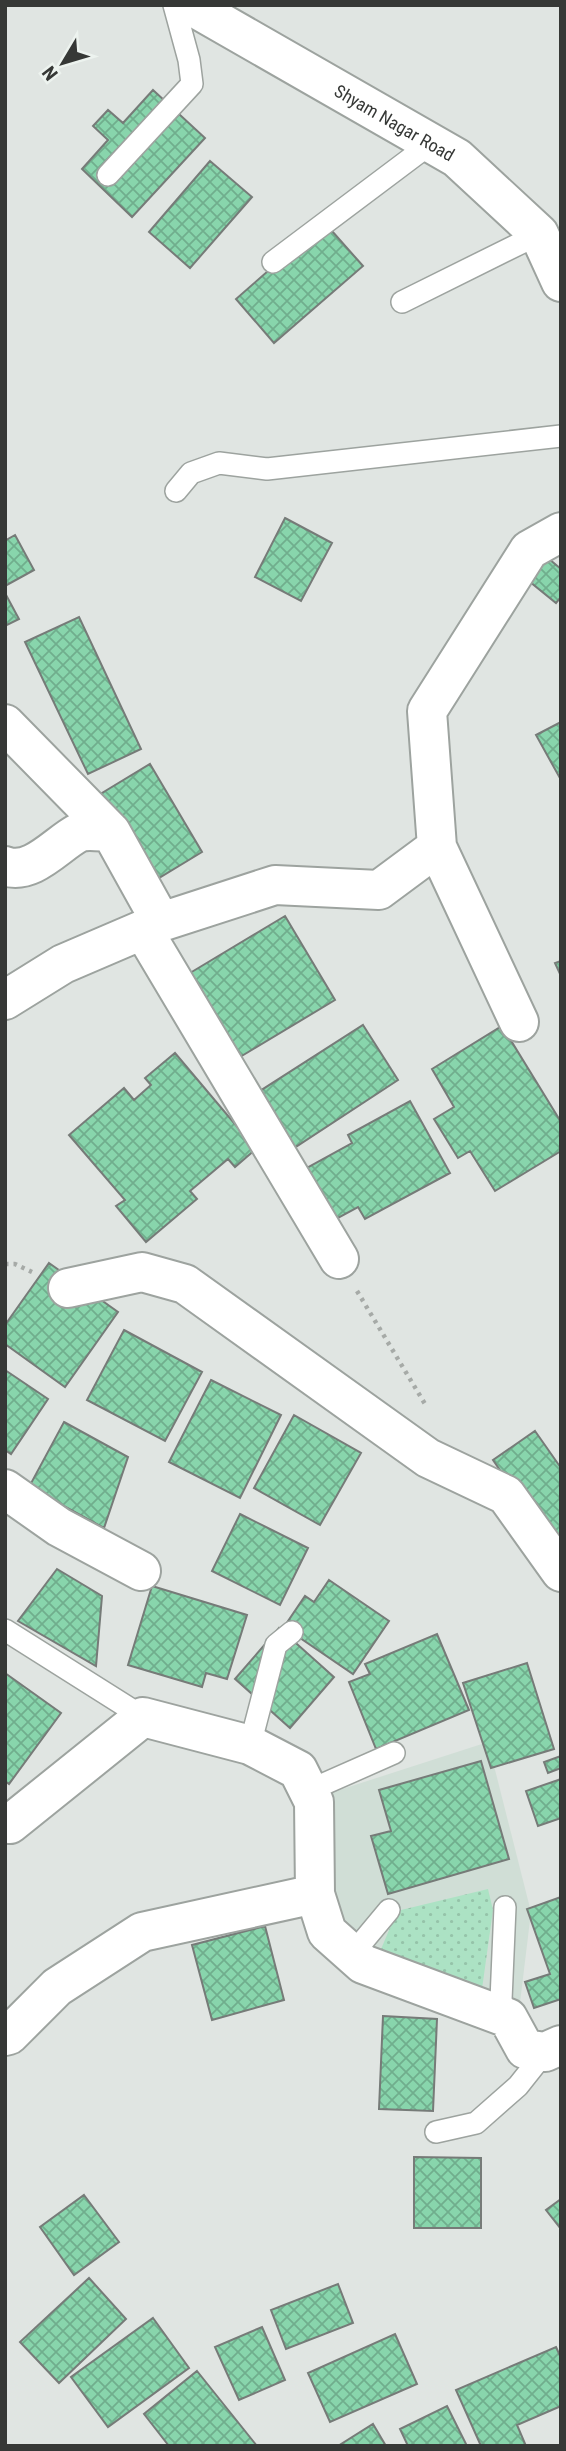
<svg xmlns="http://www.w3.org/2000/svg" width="566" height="2451" viewBox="0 0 566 2451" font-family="'Roboto Condensed',sans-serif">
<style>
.built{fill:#d0ded6}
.grass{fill:url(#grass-dots)}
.building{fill:url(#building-cross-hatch);stroke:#767b78;stroke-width:2}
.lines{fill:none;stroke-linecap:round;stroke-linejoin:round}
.service-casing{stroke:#9da39f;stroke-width:24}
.minor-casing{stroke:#9da39f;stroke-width:42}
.tertiary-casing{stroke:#9da39f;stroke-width:42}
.path{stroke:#a6aaa7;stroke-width:4.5;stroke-dasharray:3.5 5;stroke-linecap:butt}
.service{stroke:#fff;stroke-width:21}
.minor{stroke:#fff;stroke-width:38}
.tertiary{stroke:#fff;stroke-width:38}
.labels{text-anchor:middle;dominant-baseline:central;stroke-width:5;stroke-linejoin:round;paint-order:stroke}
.street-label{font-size:18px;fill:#363836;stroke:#edf3ef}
</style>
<defs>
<pattern id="grass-dots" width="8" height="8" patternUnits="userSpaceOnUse" patternTransform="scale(1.75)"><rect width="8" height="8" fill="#ace2c4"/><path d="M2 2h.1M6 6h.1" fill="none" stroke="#95c3a9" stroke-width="1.8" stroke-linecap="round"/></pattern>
<pattern id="building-cross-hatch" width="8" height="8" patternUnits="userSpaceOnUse" patternTransform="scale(1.75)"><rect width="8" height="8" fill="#88d5ac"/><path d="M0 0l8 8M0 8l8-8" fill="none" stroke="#70ae8d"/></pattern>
</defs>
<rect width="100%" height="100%" fill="#e0e5e2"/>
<!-- built -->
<path class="built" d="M488 1742 531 1912 519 2011 379 1954 345 1923 329 1895 327 1794Z"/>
<!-- grass -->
<path class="grass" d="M488 1889 493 1910 482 1989 379 1954 397 1911Z"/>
<!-- building -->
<path class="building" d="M153 90 205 138 132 217 82 169 108 140 93 126 108 110 123 123Z
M210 161 252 197 190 268 149 232Z
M324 222 363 266 274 343 236 299Z
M285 518 332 543 301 601 255 577Z
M15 535 34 570 5 586V538L6 540Z
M543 554 561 569V597L556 603 524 577Z
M5 593 19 619 5 626Z
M79 617 141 749 88 774 25 642Z
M561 722V780L536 735Z
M150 764 202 852 149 884 97 796Z
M285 916 335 1000 240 1057 190 973Z
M561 961V976L555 963Z
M363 1025 398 1080 288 1152 252 1096Z
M502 1026 561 1122V1151L495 1191 470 1151 458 1158 434 1119 454 1107 432 1069Z
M175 1053 256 1149 235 1167 228 1159 190 1191 197 1199 146 1242 116 1206 125 1200 69 1135 124 1088 134 1100 151 1085 145 1078Z
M410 1101 450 1173 365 1219 358 1207 325 1225 296 1174 352 1143 348 1135Z
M49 1263 118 1312 65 1387 5 1344V1325Z
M124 1330 202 1372 165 1441 87 1400Z
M5 1370 48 1399 11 1454 5 1450Z
M211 1380 281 1415 240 1498 169 1462Z
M294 1415 361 1453 320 1525 254 1488Z
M64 1422 128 1457 104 1528 29 1487Z
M535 1431 561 1468V1559L493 1460Z
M240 1514 308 1548 280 1605 212 1571Z
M57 1569 102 1596 96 1666 18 1621Z
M329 1580 389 1621 353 1674 284 1627 305 1596 314 1602Z
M152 1586 247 1615 227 1679 206 1673 202 1687 128 1665Z
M279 1628 334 1677 290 1728 235 1679Z
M437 1634 469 1710 376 1749 349 1682 370 1674 365 1664Z
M527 1663 554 1749 491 1768 463 1683Z
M5 1673 61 1713 9 1784 5 1781Z
M561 1756V1768L548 1773 544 1762Z
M481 1761 509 1859 388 1894 371 1836 391 1831 379 1790Z
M561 1779V1818L538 1826 526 1791Z
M561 1897V1999L534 2008 525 1982 550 1974 527 1909Z
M265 1926 284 2000 212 2020 192 1945Z
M383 2016 437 2019 433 2111 379 2109Z
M414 2157 481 2158V2228H414Z
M84 2195 119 2242 74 2275 40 2227Z
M561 2199V2229L546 2210Z
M89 2278 126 2319 59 2383 20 2342Z
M338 2284 353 2323 286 2349 271 2310Z
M153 2318 189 2368 108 2427 71 2377Z
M262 2327 285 2380 239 2400 215 2347Z
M395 2334 417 2384 330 2422 308 2373Z
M556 2347 561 2358V2406L517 2425 526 2446H481L456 2390Z
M197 2371 257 2446H169L144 2414Z
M447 2406 467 2446H408L400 2429Z
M373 2424 386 2446H338Z"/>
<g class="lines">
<!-- service casing -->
<g class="service-casing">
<path id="service" d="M108 175 192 84 189 60 174 5
M273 262 430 144
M402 302 539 234
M176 491 191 473 219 463 267 469 561 436
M5 1630 143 1717
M250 1745 276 1645 292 1632
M308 1791 394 1753
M505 1907 501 2000 508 2018
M350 1953 364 1940 389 1910
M436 2132 476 2123 518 2086 545 2052"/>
</g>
<!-- minor casing -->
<g class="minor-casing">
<path id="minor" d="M5 724 111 832 161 922
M437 847 519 1022
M5 866C32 876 58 843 78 833 87 829 102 832 111 832
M143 930 339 1259
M5 1000 63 964 161 922 275 885 379 890 437 847 427 711 529 550 561 532
M68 1288 142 1272 185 1284 428 1458 506 1495 561 1572
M5 1489 59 1527 141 1571
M10 1824 143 1717 250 1745 298 1770 314 1802 315 1894 327 1932 363 1964 508 2018 525 2049 545 2052 561 2045
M5 2036 9 2035 57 1987 142 1932 315 1894"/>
</g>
<!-- tertiary casing -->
<g class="tertiary-casing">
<g id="tertiary">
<path id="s1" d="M190 5 457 158 539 234 561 282"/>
</g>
</g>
<!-- path -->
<path class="path" d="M5 1264H15L32 1272
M357 1291 425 1404"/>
<!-- service -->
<use href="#service" class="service"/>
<!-- minor -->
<use href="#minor" class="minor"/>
<!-- tertiary -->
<use href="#tertiary" class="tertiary"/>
</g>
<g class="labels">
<!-- street labels -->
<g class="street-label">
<text stroke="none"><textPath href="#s1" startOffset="236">Shyam Nagar Road</textPath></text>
</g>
</g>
<!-- border -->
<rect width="566" height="2451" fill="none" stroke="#363836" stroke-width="14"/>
<!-- north arrow -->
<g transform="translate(63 63) rotate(232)" stroke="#edf3ef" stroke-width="5" paint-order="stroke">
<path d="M0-5L12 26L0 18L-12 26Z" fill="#363836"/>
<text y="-10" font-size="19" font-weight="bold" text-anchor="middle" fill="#363836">N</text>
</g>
</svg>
